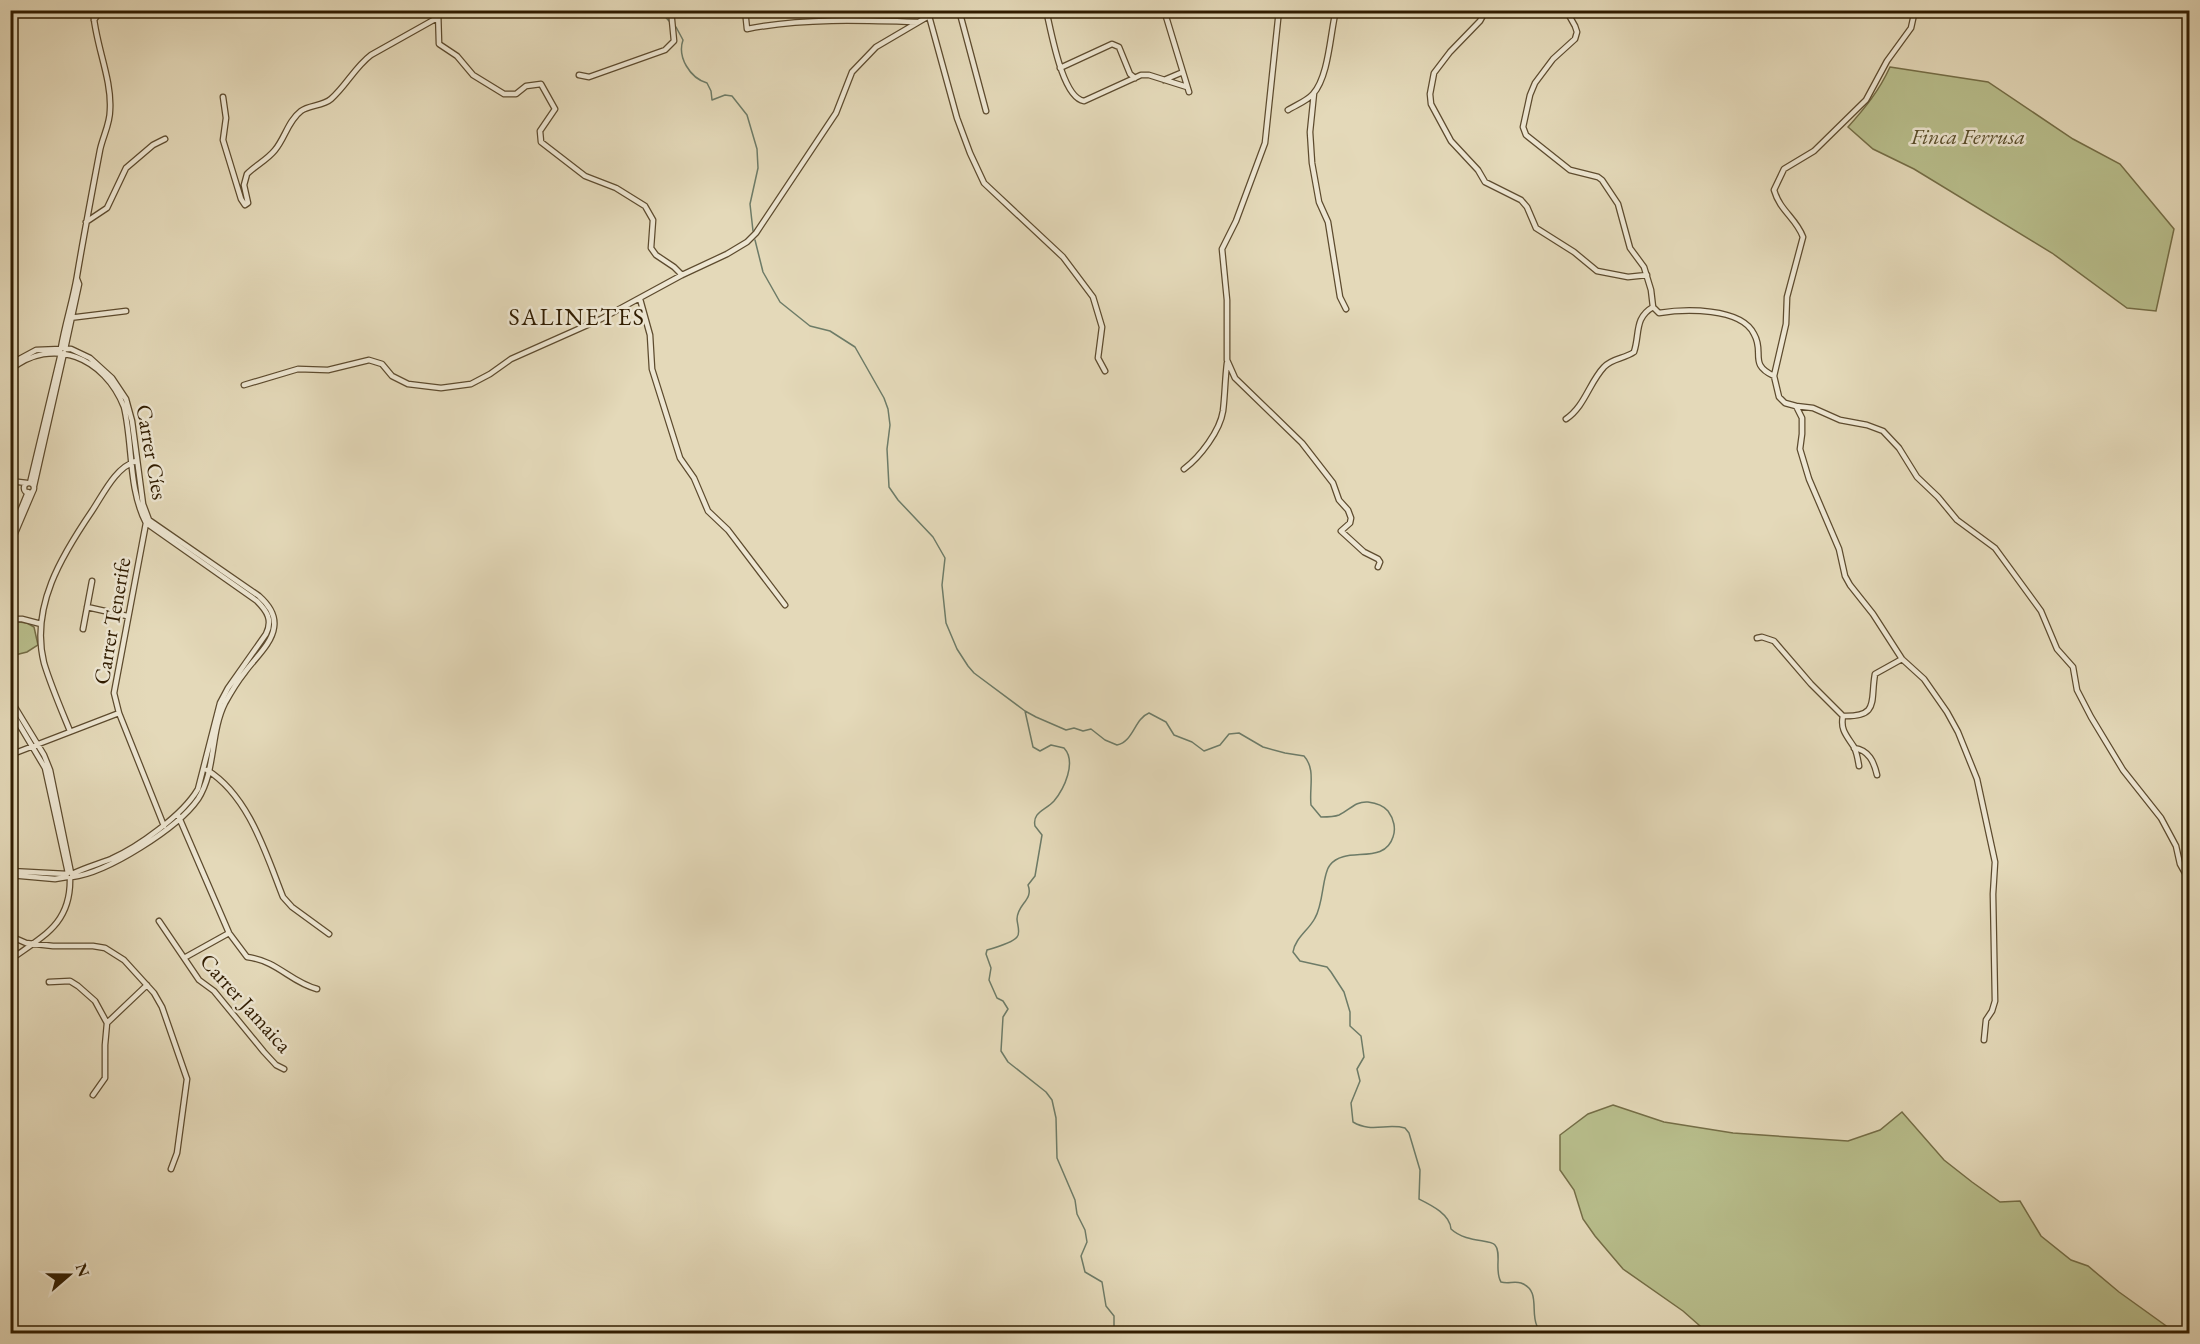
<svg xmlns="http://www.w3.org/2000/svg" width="2200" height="1344" viewBox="0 0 2200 1344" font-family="'EB Garamond',serif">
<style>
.green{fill:#b8be8c;stroke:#746d46;stroke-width:1.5}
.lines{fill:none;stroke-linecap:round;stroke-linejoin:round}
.stream{stroke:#6d7b67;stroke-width:1.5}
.minor-casing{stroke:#5d4b2e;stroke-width:7}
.minor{stroke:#ede6d2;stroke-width:4.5}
.labels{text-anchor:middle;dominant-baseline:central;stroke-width:5;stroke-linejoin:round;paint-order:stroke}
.park-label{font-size:22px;font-style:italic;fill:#594d2a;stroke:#ede6d2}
.street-label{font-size:22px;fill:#301c00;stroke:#ede6d2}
.neighbourhood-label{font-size:24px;letter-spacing:1.5px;fill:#301c00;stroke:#ede6d2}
</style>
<rect width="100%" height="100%" fill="#e4d9b9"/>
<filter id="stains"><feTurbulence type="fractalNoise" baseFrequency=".00333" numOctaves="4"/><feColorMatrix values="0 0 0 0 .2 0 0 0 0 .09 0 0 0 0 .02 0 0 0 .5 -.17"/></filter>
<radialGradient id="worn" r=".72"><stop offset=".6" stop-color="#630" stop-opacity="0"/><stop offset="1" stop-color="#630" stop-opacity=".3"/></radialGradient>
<!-- green -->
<path class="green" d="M1890 67 1988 82 2073 139 2120 164 2174 229 2156 311 2127 308 2052 253 1914 169 1873 149 1848 127C1865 108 1879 91 1890 67Z
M11 621 27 623 34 627 38 645 27 652 11 656Z
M1613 1105 1664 1122 1733 1133 1848 1141 1880 1130 1902 1112 1944 1160 1972 1182 2000 1202 2020 1201 2041 1236 2071 1260 2088 1266 2119 1292 2176 1333H1708L1683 1311 1623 1269 1595 1236 1583 1219 1574 1190 1560 1170V1135L1588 1114Z"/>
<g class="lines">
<!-- stream -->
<path class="stream" d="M659 10 669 21
M676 27 683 40C677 57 690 78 707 83L711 91 712 100 725 95 732 96 747 115 757 149 758 168 750 204 753 231
M755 240 763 272 780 302 810 326 830 331 855 347 884 398 888 409 890 425 887 449 889 487 898 500 933 537 945 558 942 585 946 623 957 649 968 666 974 673 1025 711 1036 717 1066 730 1074 728 1083 731 1091 729 1105 740 1117 745C1134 741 1134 719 1149 713L1166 722 1174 735 1192 742 1204 751 1220 745 1229 734 1239 733 1263 747 1285 753 1304 756C1316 769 1309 788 1311 805L1321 817C1327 817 1334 817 1339 815 1350 810 1355 801 1368 802 1376 803 1383 805 1388 811 1394 819 1396 829 1393 837 1384 866 1345 845 1330 865 1322 874 1324 903 1315 918 1309 930 1295 938 1293 952L1300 961 1327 967 1331 972 1344 992 1350 1012V1026L1361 1036 1364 1057 1357 1069 1360 1081 1351 1103 1353 1122C1371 1133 1387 1123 1405 1128L1409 1133 1420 1170 1419 1199C1431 1205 1450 1214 1451 1229 1466 1243 1490 1239 1495 1245 1502 1253 1494 1271 1501 1282 1508 1284 1514 1281 1521 1283 1541 1290 1530 1312 1537 1326 1538 1329 1541 1331 1543 1334
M1025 711 1033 747 1040 751 1051 745 1064 748C1077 762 1064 789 1054 801 1046 810 1032 812 1035 826L1042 835 1035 876 1028 885C1034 900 1017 904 1017 919 1017 924 1021 933 1017 937 1013 942 994 948 987 950L986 954 991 968 989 980 997 998 1003 1001 1008 1009 1003 1017 1001 1051 1008 1062 1046 1092 1052 1100 1056 1118 1057 1158 1075 1200 1077 1214 1085 1230 1087 1242 1081 1256 1085 1272 1102 1282 1106 1306 1114 1316V1327L1108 1334"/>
<!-- minor casing -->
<g class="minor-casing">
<path id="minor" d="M438 10 439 44 457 56 473 75 504 94H516L526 86 541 84 555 109 540 131 541 142 585 176 616 188 645 206 653 220 651 248 656 255 674 267 682 275
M745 10 747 29C803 18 860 20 918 22
M959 10 986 111
M1046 10C1051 30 1062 98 1084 101L1141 75H1149L1187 87
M1164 10 1189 92
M1279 10 1265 143 1236 221 1222 249 1227 300V360L1235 378 1302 443 1333 483 1339 500 1348 510 1351 518 1350 523 1341 531 1364 552 1378 559 1380 562 1378 567
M1486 10 1480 21 1450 52 1434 73 1430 94 1431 104 1451 141 1478 170 1485 182 1521 200 1527 207 1536 228 1574 252 1597 271 1628 277 1647 275
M1566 10 1575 26 1577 32 1575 39 1553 59 1535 83 1530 95 1523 127 1526 135 1570 170 1598 177 1602 180 1618 204 1630 248 1644 267 1651 290 1653 307 1659 313C1684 309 1741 307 1754 334 1765 353 1748 364 1774 376
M1915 10 1911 28 1887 61 1866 100 1814 151 1784 169 1774 190C1780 211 1796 218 1803 237L1787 297 1786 324 1774 376 1779 397 1785 403 1796 406 1802 418V434L1800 449 1809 479 1839 549 1845 576 1850 585 1873 614 1902 659 1924 679 1947 712 1958 732 1977 779 1995 862 1993 894 1995 1001 1992 1011 1986 1020 1984 1040
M929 16 957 118 970 153 984 183 1063 257 1093 297 1102 327 1098 358 1105 371
M94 20 101 10
M1060 68 1112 44 1119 47 1130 74 1135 78
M579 75 589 77 665 50 674 41 671 10
M1164 80 1183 72
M1314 93 1310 132 1312 163 1319 202 1328 222 1340 297 1346 309
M223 97 226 118 223 140 241 199 245 205 248 203 244 185 247 174C256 165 267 160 275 150 285 138 288 121 301 111 309 105 323 106 331 99 346 86 355 67 371 55L437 18
M1288 110C1296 105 1307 101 1313 94 1329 76 1330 34 1336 10
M86 222 107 208 126 168 153 145 165 139
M640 299 650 335 652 369 680 458 694 478 708 511 728 530 785 605
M69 318 126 311
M61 348C65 324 73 300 77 276 84 234 92 192 100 150 103 136 110 124 110 110 112 78 95 44 93 10
M65 349H71L90 358 112 378 126 399 132 421 143 504 149 520
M65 349 79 284 77 279
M10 364 36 350 61 349
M10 370C53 335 105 358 124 407 133 444 128 488 146 523L257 601C267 611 273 620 266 634L228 688 220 703 198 789C183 815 138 847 111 859 98 864 84 868 72 874
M244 385 298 369 328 370 369 360 382 364 392 376 408 384 441 388 471 384 490 374 511 359 601 319 682 275 727 254 747 242 756 233 836 113 852 72 876 47 939 10
M1796 406 1813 408 1840 420 1867 425 1883 431 1899 448 1917 477 1938 497 1957 520 1995 548 2041 611 2057 649 2073 667 2077 690 2091 717 2123 770 2161 818 2176 846 2180 864 2190 882
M1566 419C1585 406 1589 383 1604 367 1612 358 1624 359 1634 352 1640 334 1634 318 1653 307
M1184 469C1200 457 1220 431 1223 411 1225 395 1225 379 1227 363
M10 481 27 483
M30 483 61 353
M24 488a5 5 0 1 1 10 0a5 5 0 1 1-10 0Z
M34 486 64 353
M146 523 114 693 119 713 164 826
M10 536 28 492
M10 545 33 491
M87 607 127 616
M10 619H22L41 624
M83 629 92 581
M1757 638 1762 637 1774 641 1811 684 1843 716C1880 717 1870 701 1875 674L1902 659
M10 699 44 755 50 770 71 873
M10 709 45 768 68 873
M1843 716C1840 730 1847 736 1854 747 1857 753 1858 760 1859 766
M70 731C61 709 51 686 44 663 30 607 62 555 92 511 104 493 115 468 136 461
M1854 748C1869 750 1874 762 1877 775
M10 755 119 713
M207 770C249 796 266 854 283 897L292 907 329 934
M178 815 229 933 247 957C278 961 290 982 317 989
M10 871 67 874
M10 875 55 879 67 877
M72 877C107 873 178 828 198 799 216 771 210 733 225 703 231 692 237 682 245 672 254 659 272 644 274 627 276 614 268 604 259 596L149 520
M159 921 199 980 214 991 264 1052 276 1065 284 1069
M10 936 26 943 53 946H93L105 948 124 960 154 993 162 1007 187 1079 177 1153 171 1169
M184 958 229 933
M10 960C43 936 71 924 70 878
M49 982 70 981 78 986 95 1001 107 1023 105 1045V1078L93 1095
M107 1023 147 985"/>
</g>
<!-- minor -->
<use href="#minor" class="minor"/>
</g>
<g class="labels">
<!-- park labels -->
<g class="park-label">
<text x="1968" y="136">Finca Ferrusa</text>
</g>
<!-- street labels -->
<g class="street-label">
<text transform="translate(152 452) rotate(80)">Carrer Cíes</text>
<text transform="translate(112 621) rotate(-80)">Carrer Tenerife</text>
<text transform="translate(246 1003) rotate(48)">Carrer Jamaica</text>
</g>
<!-- neighbourhood labels -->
<g class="neighbourhood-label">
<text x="577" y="316">SALINETES</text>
</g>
</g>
<!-- margin -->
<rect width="2200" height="1344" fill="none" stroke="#e4d9b9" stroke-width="36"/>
<rect x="12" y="12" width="2176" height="1320" fill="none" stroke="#301c00" stroke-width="3"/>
<rect x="18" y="18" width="2164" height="1308" fill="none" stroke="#301c00" stroke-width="1.5"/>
<!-- north arrow -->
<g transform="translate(69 1275) rotate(70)" stroke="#ede6d2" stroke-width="4.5" paint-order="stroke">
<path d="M0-4.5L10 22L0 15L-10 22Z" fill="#301c00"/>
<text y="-9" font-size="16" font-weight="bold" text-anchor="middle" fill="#301c00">N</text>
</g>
<rect width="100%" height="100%" filter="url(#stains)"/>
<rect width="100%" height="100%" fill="url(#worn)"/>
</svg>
